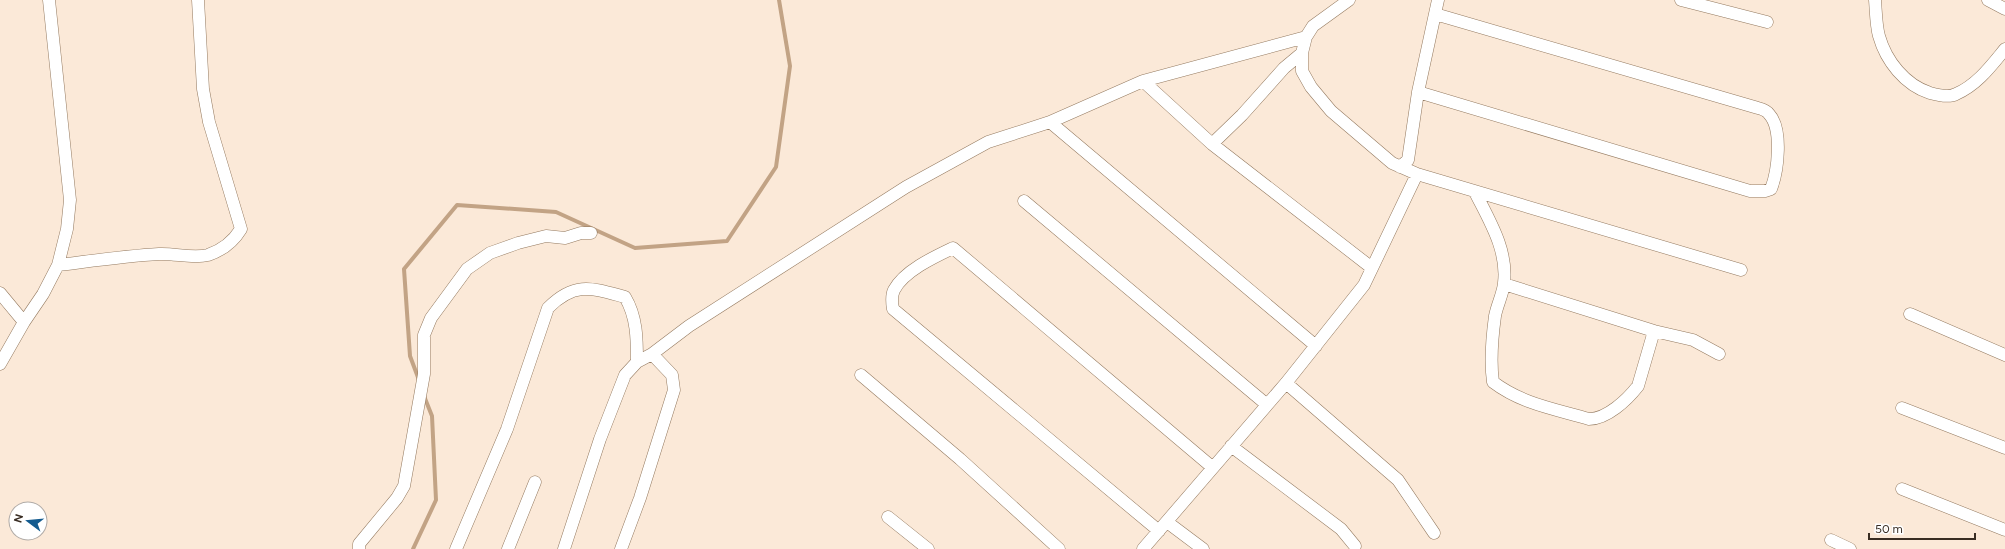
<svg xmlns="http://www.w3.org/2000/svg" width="2005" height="549" viewBox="0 0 2005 549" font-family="Figtree,sans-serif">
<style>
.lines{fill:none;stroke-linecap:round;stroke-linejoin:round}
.stream{stroke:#c2a385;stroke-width:4}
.minor-casing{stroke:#947a60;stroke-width:13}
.minor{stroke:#fff;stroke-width:12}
</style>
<rect width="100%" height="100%" fill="#fbe9d8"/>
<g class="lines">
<!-- stream -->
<path class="stream" d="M419 380 410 356 404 269 457 205 556 212 635 248 727 241 776 167 790 66 779 0
M413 549 436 500 432 416 424 396"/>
<!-- minor casing -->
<g class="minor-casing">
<path id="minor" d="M1349 0 1313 26 1306 37 1302 53V71L1311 87 1331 111 1392 163 1417 174 1741 270
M1681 0 1767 22
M1875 0C1876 12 1876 25 1879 36 1886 61 1905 85 1930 93 1937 95 1949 98 1956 94 1977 85 1991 66 2005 49
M1988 0 2005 9
M1143 81 1212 144 1372 268
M1418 92 1750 191H1765L1771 189C1778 171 1783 129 1769 114 1767 111 1762 109 1758 108L1435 14
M1050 122 1316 346
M1212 144 1242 115 1284 68 1302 53
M1400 167 1408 160 1418 92 1438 0
M1475 192C1489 220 1508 250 1504 283 1503 294 1497 305 1495 316 1492 338 1490 361 1493 382 1522 404 1555 409 1589 419 1607 419 1627 400 1638 386L1654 331 1504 284
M1024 201 1266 404
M58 265C91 261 125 256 159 254 175 253 192 259 208 255 223 250 233 242 241 229L209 122 203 89 198 0
M0 293 24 322
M1910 314 2005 355
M1654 331 1693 340 1719 354
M0 364 24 322 43 294 58 265 67 229 70 200 49 0
M861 375 960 459 1059 549
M1286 383 1398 480 1434 533
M1902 408 2005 448
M1231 446 1341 529 1355 546
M1902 489 2005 530
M888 517 928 549
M1167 522 1203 549
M1159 531 893 309C892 303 891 296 894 290 904 271 934 257 953 248L1212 467
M1831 540 1850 549
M359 549V544L397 498 404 486 424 374V335L431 318 467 269 490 253 518 243 546 236 565 238 581 233H591
M456 549 507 429 548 308C575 281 592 288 625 297 637 317 637 339 637 362
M508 549 535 482
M564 549 600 439 625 375 637 362 652 354 689 326 906 187 988 142 1050 122 1143 81 1306 37
M621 549 640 498 674 390 672 375 652 354
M1143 549 1286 383 1364 285 1417 174"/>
</g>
<!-- minor -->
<use href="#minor" class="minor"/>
</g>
<!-- north arrow -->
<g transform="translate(28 521) rotate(286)"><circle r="19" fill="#ffffff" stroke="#b0aba7"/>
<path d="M0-3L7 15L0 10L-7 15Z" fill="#135b8f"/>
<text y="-6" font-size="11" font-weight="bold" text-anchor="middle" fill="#392d23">N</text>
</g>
<!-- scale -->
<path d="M1869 533v6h106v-6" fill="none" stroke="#392d23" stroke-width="2"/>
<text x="1875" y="533" font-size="12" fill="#392d23" stroke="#ffffff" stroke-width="3" paint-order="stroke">50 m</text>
</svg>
